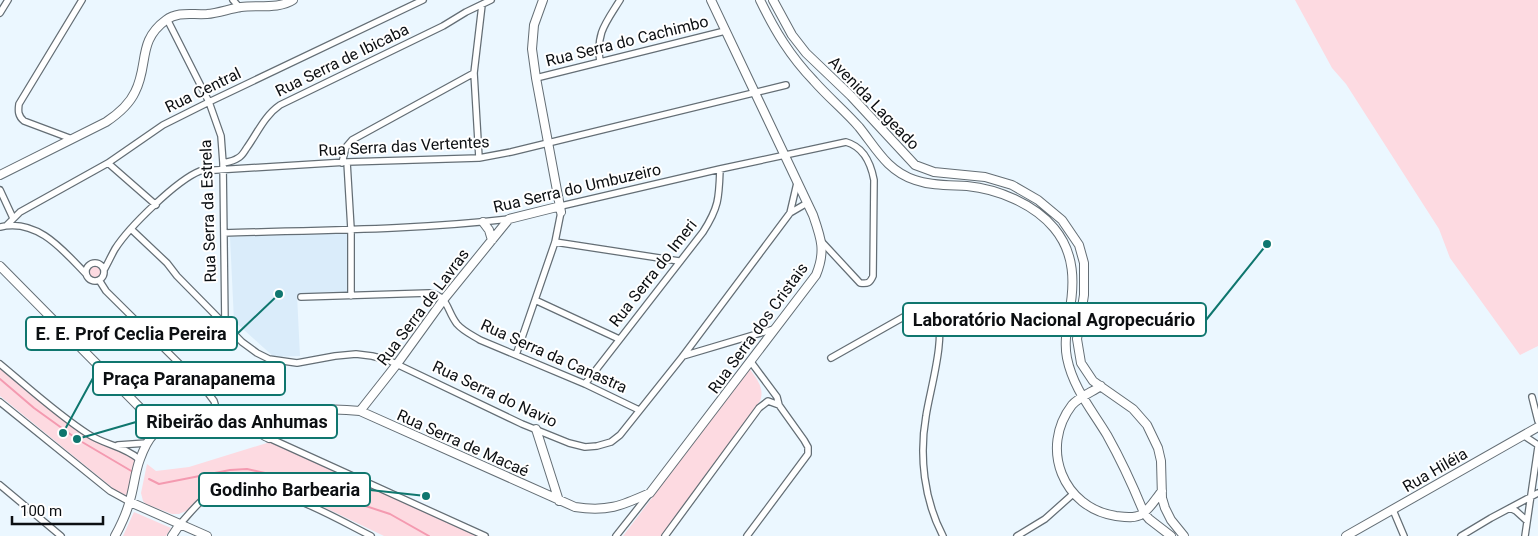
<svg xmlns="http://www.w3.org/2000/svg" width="1538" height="536" viewBox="0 0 1538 536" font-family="Roboto,sans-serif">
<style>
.built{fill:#daecfa}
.green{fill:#fddae1}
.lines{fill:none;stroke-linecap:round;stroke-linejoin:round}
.stream{stroke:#f49ab0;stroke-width:2}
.street-casing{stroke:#646e75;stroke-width:8}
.secondary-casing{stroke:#646e75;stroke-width:10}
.street{stroke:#fff;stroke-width:5.5}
.secondary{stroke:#fff;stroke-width:8}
.labels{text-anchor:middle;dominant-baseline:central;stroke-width:4;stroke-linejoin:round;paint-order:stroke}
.street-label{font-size:16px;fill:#0c0f12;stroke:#fff}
.leader{fill:none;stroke:#0f766e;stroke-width:2}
.callout-dot{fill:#0f766e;stroke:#fff;stroke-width:2}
.callout{fill:#fff;stroke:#0f766e;stroke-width:2}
.callout-label{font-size:18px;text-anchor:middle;font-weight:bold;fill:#0c0f12}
</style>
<rect width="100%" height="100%" fill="#ebf7ff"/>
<!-- built -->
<path class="built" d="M349 232 351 292 297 295 300 356 274 357 234 321 230 237Z"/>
<!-- green -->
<path class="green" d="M1295 0H1538V346L1520 355 1450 258 1439 229 1346 84 1332 68Z
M87 272a8 8 0 1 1 16 0a8 8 0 1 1-16 0Z
M0 366 92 439 127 453 136 462 129 494 125 495 120 494 0 396Z
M750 369C757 380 765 388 760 401L661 536H623Z
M270 442 481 536H384L280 486 256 479 239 480 217 486 199 498 186 511 179 514H172L146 504 143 501 141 493 147 464 156 471 189 467Z
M134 512 171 528 166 536H123Z"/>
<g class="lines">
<!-- stream -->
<path class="stream" d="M0 379 34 408 77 439 133 472
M149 479 159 484 230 470 247 469 265 473 390 514 429 536"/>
<!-- street casing -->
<g class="street-casing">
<path id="street" d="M233 0 240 8
M0 13 8 0
M167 19 209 102 221 136 223 163 225 324
M600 62C596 33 605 24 620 0
M536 78 725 31
M72 139 24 121C18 116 18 111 19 104L82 0
M479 158 474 73 482 5
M347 162 351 229V296
M108 163 156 205
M223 163C228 162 234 161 238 158 242 156 244 152 246 149 257 134 264 116 280 105L443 26 466 12 491 0
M342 163 346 147 352 140 474 73
M0 190 13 218
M561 206 720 169 846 142C864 147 871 164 874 180L873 276C870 283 868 284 860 283L822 242
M790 213 807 203
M7 225 20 212 108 163 163 125 209 102 423 0
M0 227C37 218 63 250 86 274
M131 229 167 263 177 276 242 342 257 353 269 359 297 363 335 356 356 354 372 356 388 360 522 424 569 443 585 447 597 446 611 442 620 435 683 356 790 213 797 183
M224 233C319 230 414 230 509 219
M555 242 679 261
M86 272a9 9 0 1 1 18 0a9 9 0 1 1-18 0Z
M104 270C108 263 111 256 115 249 129 227 177 180 200 171L347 162 479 158 511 152 786 85
M99 280 106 291 205 389 214 401 219 417
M301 297 429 293C449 296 446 310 457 324 463 331 472 335 480 340L585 384 639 410
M535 300 619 339
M516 355 555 242 561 212
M683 356 774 329
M831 358 923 306H931L936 310C947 336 930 389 926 416 919 456 924 500 943 536
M0 364C29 388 57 414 88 434 105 445 124 446 140 460
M585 384 703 232C719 207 719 198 720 169
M1532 397 1538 421
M0 402 110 491 130 502
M1523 435 1538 445
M269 438 485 536
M118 445 147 443
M0 485 61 536
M1510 508 1516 511 1527 521
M1393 510 1404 536
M180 524C191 512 202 497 217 490 259 472 333 517 371 536
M616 536 650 493
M665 536 759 408 768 401 779 405
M747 536 808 454V447L804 440 779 405 777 397 751 362
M1017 536 1045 519 1073 494
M1461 536 1491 518 1538 493
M1525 536 1538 447"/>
</g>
<!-- secondary casing -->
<g class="secondary-casing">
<path id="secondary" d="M543 0 534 25 532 49 536 78 561 212
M760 0C775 31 790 56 814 81 828 97 845 111 859 127 876 148 887 171 915 180 932 186 950 185 967 186 998 189 1034 204 1054 228 1075 253 1075 283 1069 314 1067 329 1064 343 1067 358 1073 388 1092 410 1107 435 1121 460 1133 486 1144 513L1149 519 1171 536
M773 0 792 35 806 53 851 96 915 165 934 172 985 177 1012 185 1038 200 1062 220 1079 245 1084 263V295L1077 339 1081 363 1093 381 1133 409 1147 425 1158 448 1161 461 1162 498 1165 508 1171 520 1184 536
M0 175 106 122C118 114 129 105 135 92 149 65 137 41 166 20 178 11 192 15 207 14 218 13 229 9 241 7 257 5 280 9 293 0
M483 222 489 230 492 240
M0 266 161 429
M1101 386C1092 392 1079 397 1072 405 1039 448 1063 508 1116 516 1124 517 1135 519 1142 514 1150 509 1156 498 1162 491
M360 411 397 364 444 299 509 219 561 206
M536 429 559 501
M130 502 207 536
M115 536C121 525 127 512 130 500 134 487 135 472 140 459 143 451 147 441 153 435 166 423 201 416 219 417 234 418 255 431 269 438 272 434 275 429 279 425 300 407 334 408 360 411L575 507C607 512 621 506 650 493L816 275C826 251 821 238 813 215L711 0
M172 536 180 524
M1346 536 1538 427"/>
</g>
<!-- street -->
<use href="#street" class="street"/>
<!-- secondary -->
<use href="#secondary" class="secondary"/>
</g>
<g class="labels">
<!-- street labels -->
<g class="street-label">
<text transform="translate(627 41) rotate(-14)">Rua Serra do Cachimbo</text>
<text transform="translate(342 60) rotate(-26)">Rua Serra de Ibicaba</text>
<text transform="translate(203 90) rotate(-26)">Rua Central</text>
<text transform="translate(874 103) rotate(46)">Avenida Lageado</text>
<text transform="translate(404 146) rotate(-3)">Rua Serra das Vertentes</text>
<text transform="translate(577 188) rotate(-13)">Rua Serra do Umbuzeiro</text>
<text transform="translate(208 211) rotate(-92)">Rua Serra da Estrela</text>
<text transform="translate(653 273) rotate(-52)">Rua Serra do Imeri</text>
<text transform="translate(423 307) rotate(-53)">Rua Serra de Lavras</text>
<text transform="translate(758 328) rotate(-54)">Rua Serra dos Cristais</text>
<text transform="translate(554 356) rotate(24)">Rua Serra da Canastra</text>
<text transform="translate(495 394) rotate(25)">Rua Serra do Navio</text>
<text transform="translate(463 443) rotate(24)">Rua Serra de Macaé</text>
<text transform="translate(1435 470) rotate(-30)">Rua Hiléia</text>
</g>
</g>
<!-- callouts -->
<path class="leader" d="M1267 244L1206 320M279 294L237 334M63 433L93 378M77 439L136 422M426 496L370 490"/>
<g class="callout-dot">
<circle cx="1267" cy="244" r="5"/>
<circle cx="279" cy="294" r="5"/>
<circle cx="63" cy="433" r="5"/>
<circle cx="77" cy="439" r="5"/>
<circle cx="426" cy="496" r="5"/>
</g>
<g class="callout">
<rect x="903" y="303" width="303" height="33" rx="5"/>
<rect x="26" y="317" width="211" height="33" rx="5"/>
<rect x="93" y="362" width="192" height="33" rx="5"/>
<rect x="136" y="405" width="201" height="33" rx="5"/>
<rect x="199" y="473" width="171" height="33" rx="5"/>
</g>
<g class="callout-label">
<text x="1054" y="326">Laboratório Nacional Agropecuário</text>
<text x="131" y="340">E. E. Prof Ceclia Pereira</text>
<text x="189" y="385">Praça Paranapanema</text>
<text x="237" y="428">Ribeirão das Anhumas</text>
<text x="285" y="496">Godinho Barbearia</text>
</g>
<!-- scale -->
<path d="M12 516v8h91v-8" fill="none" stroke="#0c0f12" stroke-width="2.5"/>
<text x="20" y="516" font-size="15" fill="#0c0f12" stroke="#ffffff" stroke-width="4" paint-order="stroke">100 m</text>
</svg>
